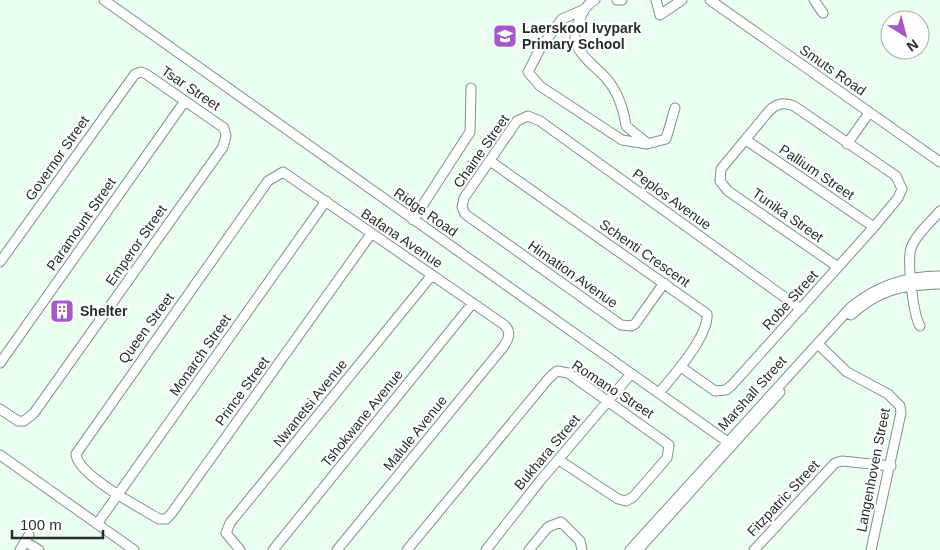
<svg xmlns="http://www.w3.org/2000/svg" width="940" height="550" viewBox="0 0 940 550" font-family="Arial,sans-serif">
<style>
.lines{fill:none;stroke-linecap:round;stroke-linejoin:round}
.minor-casing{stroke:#7f9285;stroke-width:11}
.minor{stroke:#fff;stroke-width:9}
.labels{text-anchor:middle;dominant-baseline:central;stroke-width:4.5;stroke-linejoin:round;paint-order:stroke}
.poi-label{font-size:14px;font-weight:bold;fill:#272e29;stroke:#fff;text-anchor:start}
.street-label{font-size:14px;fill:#272e29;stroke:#fff}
</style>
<rect width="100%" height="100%" fill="#eafff0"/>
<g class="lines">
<!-- minor casing -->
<g class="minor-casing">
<path id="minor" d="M104 0 732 445
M595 0C583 5 572 32 576 44 581 56 593 65 602 74 617 88 623 106 626 126L647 143
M617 0H622
M656 0 660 15 682 0
M710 0 940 162
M814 0 823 13
M585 9 562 19 541 47 528 72 540 86 622 140 647 144 666 139 675 108
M746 140 874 227
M847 144 869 113
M490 161 707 314C709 336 673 376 659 393
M413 220 470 132 471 88
M0 262 135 74 141 72 146 74 224 128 226 136 223 147 34 413 24 421H18L0 409
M664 283 635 324 631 326 621 325 465 214 462 207 464 198 517 121 528 116 540 121 801 309
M851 315C879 289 903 285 940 284
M920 326C913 314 907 261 911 248 916 234 931 222 940 211
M821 347 847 372 888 394 900 406 901 413 871 550
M0 363 185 101
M681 367 715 391 726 390 732 385 874 227 898 198 902 189 896 176 794 106C784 102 777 103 769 111L721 169 720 181 728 191 838 267
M0 455 134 550
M97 524 326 201
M26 542 39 550
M20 550 29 535
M240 550 226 533 230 523 432 275
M273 550 472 304
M337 550 504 346C509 338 512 331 503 324L283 172 268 181 76 454C77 475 141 508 159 519H166L171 514 371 234
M407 550 549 378 557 371 568 373 669 445 667 458 633 497 626 501 618 499 559 460
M486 550 540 481 631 374
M529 550 548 527 561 522 580 541 582 550
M630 550 850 308C876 286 906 276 940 276
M638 550 780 392
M754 550 835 463 842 461 891 466"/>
</g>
<!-- minor -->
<use href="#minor" class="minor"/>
</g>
<!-- icons -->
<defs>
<g id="school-square" transform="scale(1.25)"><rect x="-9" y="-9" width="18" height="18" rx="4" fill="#a658ca" stroke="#fff"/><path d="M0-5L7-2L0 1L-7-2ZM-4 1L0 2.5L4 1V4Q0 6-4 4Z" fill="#fff"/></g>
<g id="building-square" transform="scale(1.25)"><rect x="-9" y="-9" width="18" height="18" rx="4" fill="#a658ca" stroke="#fff"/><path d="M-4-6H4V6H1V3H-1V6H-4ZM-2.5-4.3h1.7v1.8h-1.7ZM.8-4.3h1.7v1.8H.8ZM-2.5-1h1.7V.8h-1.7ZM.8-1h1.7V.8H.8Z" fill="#fff"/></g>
</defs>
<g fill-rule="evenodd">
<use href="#school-square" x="505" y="36"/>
<use href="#building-square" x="62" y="311"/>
</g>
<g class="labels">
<!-- poi labels -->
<g class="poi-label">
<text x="522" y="28">Laerskool Ivypark<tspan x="522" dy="16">Primary School</tspan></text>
<text x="80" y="311">Shelter</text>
</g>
<!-- street labels -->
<g class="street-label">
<text transform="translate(833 70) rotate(35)">Smuts Road</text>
<text transform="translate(191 88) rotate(34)">Tsar Street</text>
<text transform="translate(481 151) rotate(-55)">Chaine Street</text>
<text transform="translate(57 158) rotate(-55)">Governor Street</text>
<text transform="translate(817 172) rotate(34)">Pallium Street</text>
<text transform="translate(672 199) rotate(36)">Peplos Avenue</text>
<text transform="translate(426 212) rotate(35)">Ridge Road</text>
<text transform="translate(788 215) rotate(35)">Tunika Street</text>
<text transform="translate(81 224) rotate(-55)">Paramount Street</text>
<text transform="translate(402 238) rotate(34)">Bafana Avenue</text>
<text transform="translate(136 245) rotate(-55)">Emperor Street</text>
<text transform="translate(645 253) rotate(35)">Schenti Crescent</text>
<text transform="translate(573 274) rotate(35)">Himation Avenue</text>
<text transform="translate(790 300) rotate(-48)">Robe Street</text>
<text transform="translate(146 328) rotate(-54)">Queen Street</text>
<text transform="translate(200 355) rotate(-55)">Monarch Street</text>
<text transform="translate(613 389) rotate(33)">Romano Street</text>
<text transform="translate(242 391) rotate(-54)">Prince Street</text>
<text transform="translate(752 393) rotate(-48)">Marshall Street</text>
<text transform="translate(310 403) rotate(-51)">Nwanetsi Avenue</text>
<text transform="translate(362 418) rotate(-51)">Tshokwane Avenue</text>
<text transform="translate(415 433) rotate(-51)">Malule Avenue</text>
<text transform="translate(547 452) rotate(-50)">Bukhara Street</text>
<text transform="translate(873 470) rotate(-79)">Langenhoven Street</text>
<text transform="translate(783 498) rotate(-47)">Fitzpatric Street</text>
</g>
</g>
<!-- north arrow -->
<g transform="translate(905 35) rotate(144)"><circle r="24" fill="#ffffff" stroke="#a9aba9"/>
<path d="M0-4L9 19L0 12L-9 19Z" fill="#a658ca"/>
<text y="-8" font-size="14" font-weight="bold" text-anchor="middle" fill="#272e29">N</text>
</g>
<!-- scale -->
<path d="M12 530v8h91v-8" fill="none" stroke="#272e29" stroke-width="2.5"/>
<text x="20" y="530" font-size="15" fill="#272e29" stroke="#ffffff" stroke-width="4" paint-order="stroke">100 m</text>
</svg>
